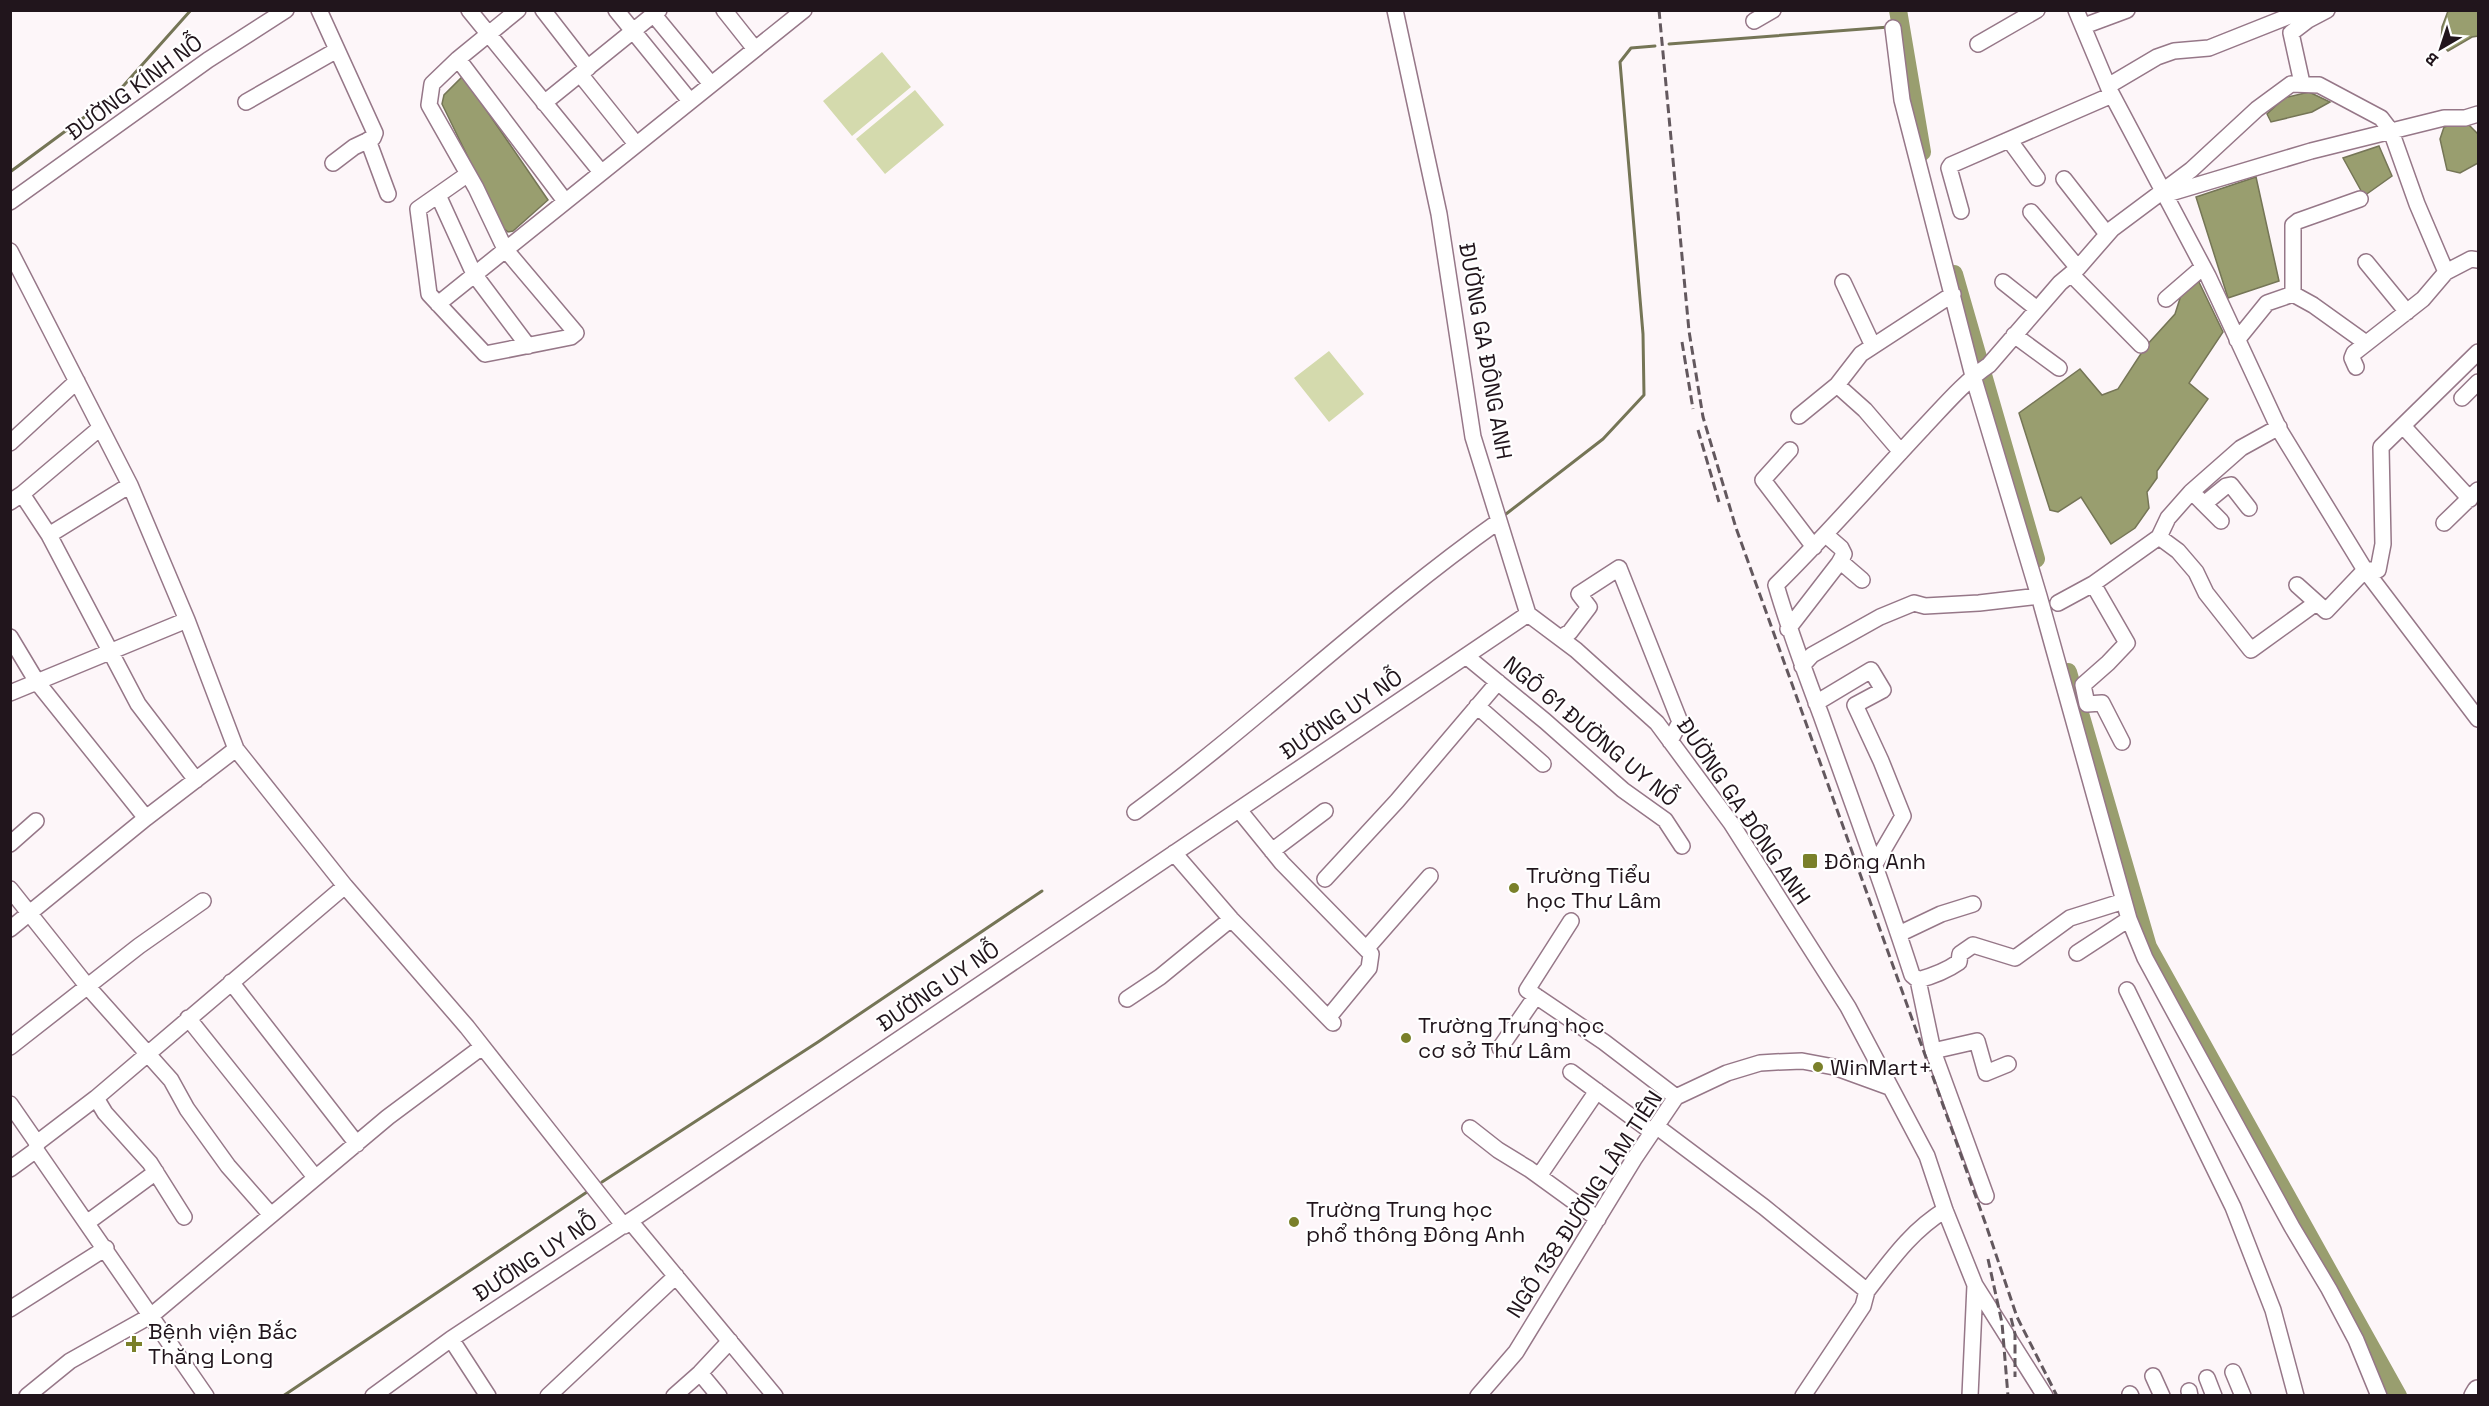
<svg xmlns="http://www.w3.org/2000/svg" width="2489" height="1406" viewBox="0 0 2489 1406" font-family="'Space Grotesk',sans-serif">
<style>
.green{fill:#d4daad}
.water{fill:#999e6f;stroke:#757556;stroke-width:1.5}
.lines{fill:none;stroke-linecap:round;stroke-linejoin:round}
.stream{stroke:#757556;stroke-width:3}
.river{stroke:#999e6f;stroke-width:18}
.minor-casing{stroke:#967788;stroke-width:18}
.highway-casing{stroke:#967788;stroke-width:24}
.minor{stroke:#fff;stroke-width:15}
.highway{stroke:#fff;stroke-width:21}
.rail{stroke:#63585e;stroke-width:3;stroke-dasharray:9 4.5;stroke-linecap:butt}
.poi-dot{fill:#7a802a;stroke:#fff;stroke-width:2}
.labels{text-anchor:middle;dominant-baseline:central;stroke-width:4.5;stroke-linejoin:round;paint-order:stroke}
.street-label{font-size:22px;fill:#21151c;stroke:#fff}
.poi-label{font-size:22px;fill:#21151c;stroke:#fff;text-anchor:start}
</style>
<rect width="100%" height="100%" fill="#fdf6f9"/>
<!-- green -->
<path class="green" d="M882 52 911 87 852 136 823 101Z
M915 90 944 125 885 174 856 139Z
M1329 351 1364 394 1329 422 1294 378Z"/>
<!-- water -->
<path class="water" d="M2448 11H2478V36L2472 37 2448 51 2441 44 2442 27Z
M463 76 548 200 513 231 508 232 502 227 442 104 444 95Z
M2309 92 2330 102 2312 112 2271 122 2267 114 2284 98Z
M2465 121 2478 134V163L2460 173 2447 170 2440 139 2444 127Z
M2379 146 2392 176 2364 196 2343 158Z
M2256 177 2279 281 2228 298 2196 197Z
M2197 278 2223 332 2189 383 2208 399 2157 471V478L2147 492 2149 508 2135 528 2111 544 2081 497 2058 512 2050 510 2019 413 2080 369 2102 395 2118 389 2146 346 2175 314 2183 289Z"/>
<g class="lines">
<!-- stream -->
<path class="stream" d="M1669 44 1889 27
M10 172 117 93 191 10
M1506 514 1603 439 1644 395 1643 334 1620 62 1631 48 1655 46
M602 1182 818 1042 1042 891
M283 1396 590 1190"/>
<!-- river -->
<path class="river" d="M1898 10 1922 152
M1954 274 2036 559
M2068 672 2148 947 2398 1396"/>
<!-- minor casing -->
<g class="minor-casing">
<path id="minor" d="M319 10 375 133 373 138 354 147 333 163
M469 10 601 172
M543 10 588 68
M616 10 690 101
M724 10 755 49
M1395 10 1439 214 1473 437 1528 614 1576 650 1657 723 1731 823 1848 1007 1927 1156 1945 1210 1975 1285 2045 1396
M2076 10 2110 91 2208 276 2280 431 2365 570 2478 719
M2301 10 2308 20 2291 33 2302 83
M654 15 711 84
M2308 20 2327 10
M1754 21 1773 10
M2084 26 2127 10
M1893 28 1902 100 1973 376 2039 596 2129 919
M1978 44 2037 10
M458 59 565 201
M580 74 636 144
M2108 86 2157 57 2174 51 2209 48 2292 15 2297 10
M246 102 337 50
M544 103 659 10
M368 140 388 194
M2010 141 2037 178
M468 174 418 209 429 294 485 354 571 337 576 333 505 249 476 188 429 105 432 84 458 59 518 10
M2064 179 2107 234
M438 195 474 274 528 346
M2164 195 2311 151 2444 118H2465L2478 114
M10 202 208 60 286 10
M1961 211 1949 168 1951 165 2112 95
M2031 212 2078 268
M10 251 130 485 187 620 236 749 345 886 467 1027 624 1226
M2366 262 2407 312
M2071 274 2141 345
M1843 282 1873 346
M2003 282 2037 309
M2293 294V225L2298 221 2360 199
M2166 299 2203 267
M438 304 804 10
M2014 335 2059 368
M2237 340 2267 303 2293 294 2313 305 2366 343
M2356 367 2352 358 2354 353 2423 299 2446 272 2471 259 2478 260
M1837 385 1865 410 1901 452
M2462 398 2478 382
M1799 416 1837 385 1861 354 1953 294
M2403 426 2470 499
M10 443 77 381
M1790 450 1763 480 1814 547
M22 494 49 535 138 704 196 780
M2198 498 2221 521
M10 502 22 494 100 428
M2204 504 2226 486 2231 485 2249 508
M2444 523 2478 490
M49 535 130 485
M1826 535 1841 548 1844 554 1839 563
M2159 537 2178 551 2196 572 2206 593 2251 650 2316 603
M2093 584 2159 537 2168 518 2191 492 2241 448 2279 427
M2297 585 2326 611 2365 570H2378L2383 544 2381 447 2478 352
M2058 603 2093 584 2127 643 2108 663 2083 685 2087 704 2102 703 2122 742
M1788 629 1839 563 1841 562 1862 580
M10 637 37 682 146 818
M1560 638 1570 632 1589 607 1579 594 1619 568 1680 722 1670 741
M1466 656 1545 721 1623 790 1665 820 1682 846
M1802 666 1812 655 1880 617 1914 603 1925 606 1979 603 2039 596
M10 693 187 620
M1816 703 1871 670 1883 690 1855 705 1881 761 1903 816 1875 864
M1477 706 1543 764
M1239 810 1282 863 1371 954 1369 968 1328 1018
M1135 812C1260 720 1372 611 1499 521
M10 844 36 821
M1272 851 1325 811
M1174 853 1231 919 1333 1023
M1325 879 1397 801 1498 682
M10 889 88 987 171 1080 187 1109 228 1166 271 1215
M1571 921 1527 990 1604 1042 1676 1097
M10 929 146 818 236 749
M1899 934 1941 914 1973 904
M1366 949 1430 876
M2077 953 2129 919 2145 958 2171 1006 2292 1227 2329 1289 2356 1340 2379 1396
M1918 980C1933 976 1946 971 1959 962L1960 954 1973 945 2015 958 2070 918 2124 901
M231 982 357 1144
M2127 990 2233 1207 2273 1310 2296 1396
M1127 999 1160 977 1231 919
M188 1018 315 1177
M10 1047 139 946 203 901
M1500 1048 1536 996
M1933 1051 1977 1041 1986 1073 2008 1064
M1571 1072 1652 1132
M96 1098 105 1113 150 1163 184 1217
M10 1104 37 1143 36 1150 206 1396
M1656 1126 1764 1207 1867 1291 1863 1306 1803 1396
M1470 1128 1498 1150 1529 1169 1598 1219
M37 1143 96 1098 345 886
M10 1169 36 1150
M1539 1176 1597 1091
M1986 1196 1933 1051 1918 980 1912 975C1884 888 1852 802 1821 715 1805 672 1789 630 1776 585 1827 535 1874 480 1923 428 1944 406 1964 382 1989 365L2060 283 2078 268 2112 229 2191 170 2257 109 2291 84 2319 85 2381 118 2391 131 2417 204 2446 272
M630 1221 775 1396
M88 1222 156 1172
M1867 1291C1891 1260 1911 1231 1945 1210
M10 1309 106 1248
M451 1339 488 1396
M2233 1372 2243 1396
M700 1373 719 1396
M2153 1376 2162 1396
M2207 1378 2214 1396
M2189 1391 2190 1396
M2130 1394 2131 1396
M27 1396 70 1361 152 1315 388 1117 482 1047
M373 1396 451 1339 642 1213 1528 614
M548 1396 676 1276
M674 1396 700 1373 730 1341
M1478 1396 1516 1352 1634 1159 1676 1097 1727 1073 1760 1063 1776 1062 1802 1061 1834 1067 1889 1087
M1970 1396 1975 1285"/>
</g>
<!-- highway casing -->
<g class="highway-casing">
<path id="highway" d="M2475 1396 2478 1391"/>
</g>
<!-- minor -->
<use href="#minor" class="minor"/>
<!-- highway -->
<use href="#highway" class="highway"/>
<!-- rail -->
<path class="rail" d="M1659 10 1689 331 1703 417 1736 528 1986 1225 2017 1317 2057 1396
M1682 342 1693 409
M1698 430 1719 502
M1988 1259 2002 1323 2008 1396
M2011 1318 2015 1334V1377"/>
</g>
<!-- markers -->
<g class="poi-dot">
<rect x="1802" y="853" width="16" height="16" rx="3"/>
<circle cx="1514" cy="888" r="6"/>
<circle cx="1406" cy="1038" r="6"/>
<circle cx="1818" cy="1067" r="6"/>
<circle cx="1294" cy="1222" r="6"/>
<path d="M131 1335h6v6h6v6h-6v6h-6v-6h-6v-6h6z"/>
</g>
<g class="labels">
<!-- street labels -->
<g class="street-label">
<text transform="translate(134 87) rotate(-36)">ĐƯỜNG KÍNH NỖ</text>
<text transform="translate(1486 351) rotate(80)">ĐƯỜNG GA ĐÔNG ANH</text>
<text transform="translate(1341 714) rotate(-34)">ĐƯỜNG UY NỖ</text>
<text transform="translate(1591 731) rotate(40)">NGÕ 61 ĐƯỜNG UY NỖ</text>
<text transform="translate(1744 811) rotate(56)">ĐƯỜNG GA ĐÔNG ANH</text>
<text transform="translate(938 986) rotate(-34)">ĐƯỜNG UY NỖ</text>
<text transform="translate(1584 1204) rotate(-57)">NGÕ 138 ĐƯỜNG LÂM TIÊN</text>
<text transform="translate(535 1257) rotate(-33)">ĐƯỜNG UY NỖ</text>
</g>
<!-- poi labels -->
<g class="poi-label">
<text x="1824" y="861">Đông Anh</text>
<text x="1526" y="875">Trường Tiểu<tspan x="1526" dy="25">học Thư Lâm</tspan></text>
<text x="1418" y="1025">Trường Trung học<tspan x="1418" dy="25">cơ sở Thư Lâm</tspan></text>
<text x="1830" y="1067">WinMart+</text>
<text x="1306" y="1209">Trường Trung học<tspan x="1306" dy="25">phổ thông Đông Anh</tspan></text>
<text x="148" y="1331">Bệnh viện Bắc<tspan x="148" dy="25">Thăng Long</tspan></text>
</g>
</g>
<!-- border -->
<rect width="2489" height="1406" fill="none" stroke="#21151c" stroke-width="24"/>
<!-- north arrow -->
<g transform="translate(2441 48) rotate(219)" stroke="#ffffff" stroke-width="4.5" paint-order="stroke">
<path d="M0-4.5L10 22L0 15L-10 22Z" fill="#21151c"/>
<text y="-9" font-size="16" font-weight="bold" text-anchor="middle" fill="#21151c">B</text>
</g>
</svg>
